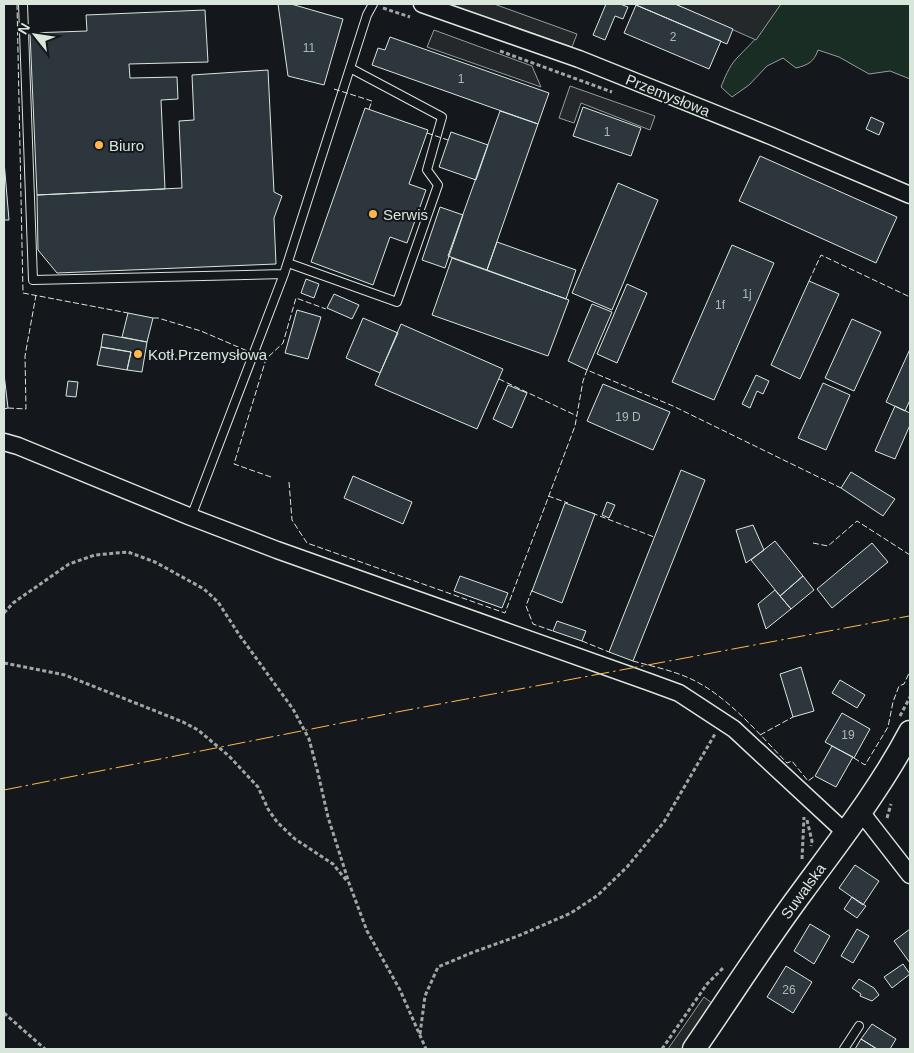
<svg xmlns="http://www.w3.org/2000/svg" width="914" height="1053" viewBox="0 0 914 1053" font-family="Helvetica,sans-serif">
<style>
.green{fill:#1a2d24;stroke:#939e99}
.parking{fill:#24282b;stroke:#939e99}
.building{fill:#2c363c;stroke:#d8e6dc}
.lines{fill:none;stroke-linecap:round;stroke-linejoin:round}
.lane-casing{stroke:#d8e6dc;stroke-width:10}
.street-casing{stroke:#d8e6dc;stroke-width:19}
.secondary-casing{stroke:#d8e6dc;stroke-width:25}
.path{stroke:#9da8a2;stroke-width:3;stroke-dasharray:4 2.5;stroke-linecap:butt}
.lane{stroke:#14181c;stroke-width:8}
.street{stroke:#14181c;stroke-width:16}
.secondary{stroke:#14181c;stroke-width:22}
.fence{stroke:#d8e6dc;stroke-width:1;stroke-dasharray:6 2.5;stroke-linecap:butt}
.power{stroke:#ffb74d;stroke-width:1;stroke-dasharray:18 4 2.5 4;stroke-linecap:butt}
.poi-dot{fill:#ffb74d;stroke:#14181c;stroke-width:2}
.labels{text-anchor:middle;dominant-baseline:central;stroke-width:4;stroke-linejoin:round;paint-order:stroke}
.number-label{font-size:12px;fill:#adbab4}
.street-label{font-size:15px;fill:#d8e6dc;stroke:#14181c}
.poi-label{font-size:15px;fill:#d8e6dc;stroke:#14181c;text-anchor:start}
</style>
<rect width="100%" height="100%" fill="#14181c"/>
<!-- green -->
<path class="green" d="M772 4H910V79L890 71 869 74 839 57 818 50C814 62 808 65 796 68L783 58 767 66 749 85 732 97 721 87C725 77 729 67 736 59 751 43 771 27 772 4Z"/>
<!-- parking -->
<path class="parking" d="M450 4H494L577 34 572 47Z
M675 4H781L756 40Z
M434 30 532 66 541 87 427 47Z
M570 86 655 116 650 130 581 103 574 123 559 118Z
M704 997 713 1004 682 1049H668Z"/>
<!-- building -->
<path class="building" d="M278 4H291L343 19 324 85 288 76Z
M606 4H620L628 7 623 19 615 16 605 40 593 35Z
M637 4H675L733 29 727 44 636 5Z
M636 5 721 41 709 69 624 33Z
M205 10 208 62 129 64 130 78 177 77 178 99 161 100 165 189 37 195 30 33 87 31 86 15Z
M390 37 549 93 538 124 372 65 378 48 385 50Z
M268 70 274 192 282 196 274 218 276 264 57 273 38 250 37 195 182 188 179 121 194 120 192 75Z
M583 107 641 128 631 156 573 136Z
M365 108 428 130 409 184 426 190 407 243 390 237 373 285 311 262Z
M500 111 538 124 487 270 448 256Z
M871 117 884 123 879 135 866 129Z
M451 132 488 145 476 180 439 167Z
M760 156 897 217 876 263 739 201Z
M4 161 9 220H4Z
M618 183 658 200 612 310 572 293Z
M440 207 463 215 445 268 422 260Z
M497 242 576 270 566 299 487 270Z
M732 245 774 263 714 400 672 382Z
M452 258 569 300 548 356 432 315Z
M306 279 319 284 314 298 301 293Z
M809 281 839 294 800 379 771 365Z
M627 284 647 293 617 363 597 354Z
M334 294 359 305 352 319 327 308Z
M592 304 612 312 587 370 568 361Z
M297 310 321 317 308 359 285 353Z
M128 313 153 318 147 342 122 337Z
M363 318 398 333 380 373 346 358Z
M852 319 881 332 854 391 825 378Z
M401 324 503 369 477 429 375 385Z
M103 334 147 342 142 372 127 370 131 352 101 347Z
M101 347 131 352 127 370 97 365Z
M910 349V400L905 411 886 402Z
M4 374 8 408 4 409Z
M756 375 769 381 763 394 757 391 750 408 742 404Z
M68 381 78 382 76 397 66 396Z
M823 383 850 395 826 450 798 438Z
M603 384 670 412 653 450 587 421Z
M508 385 527 393 512 428 493 419Z
M895 406 910 413V425L895 459 875 451Z
M681 470 705 480 633 661 609 652Z
M851 472 895 499 883 516 841 488Z
M353 476 412 502 403 524 344 498Z
M607 502 615 505 609 518 602 515Z
M565 503 595 514 562 603 532 591Z
M753 525 764 550 746 563 736 530Z
M775 541 803 576 780 596 751 560Z
M872 543 888 562 832 608 817 589Z
M460 576 508 593 502 608 454 591Z
M803 576 814 590 791 609 780 596Z
M775 590 791 609 766 629 758 604Z
M557 621 586 631 582 641 553 631Z
M801 667 814 711 793 717 780 674Z
M840 680 865 695 857 708 832 693Z
M842 713 870 729 854 758 825 742Z
M832 746 853 757 836 787 815 776Z
M855 865 879 881 863 905 839 888Z
M852 897 866 906 857 918 844 909Z
M810 924 830 936 814 964 794 951Z
M857 929 869 936 853 963 841 956Z
M910 929V963L894 941Z
M903 964 910 974 892 988 884 977Z
M786 966 812 982 793 1013 767 997Z
M859 979 874 988 879 995 872 1001 860 996 861 994 852 988Z
M872 1024 896 1039 890 1049H877L861 1039Z
M861 1039 877 1049H855Z"/>
<g class="lines">
<!-- lane casing -->
<g class="lane-casing">
<path id="lane" d="M23 4 33 280 284 274 367 15 373 4
M288 263 397 302 438 185 427 170 442 117 350 68
M191 517 284 274
M844 1049 859 1026"/>
</g>
<!-- street casing -->
<g class="street-casing">
<path id="street" d="M422 4 579 59 771 136 910 195
M4 442 18 446 191 517 277 550 649 682 679 693 734 729 846 833
M861 812 910 875"/>
</g>
<!-- secondary casing -->
<g class="secondary-casing">
<path id="secondary" d="M694 1049C730 997 764 943 802 892 840 840 880 789 910 732"/>
</g>
<!-- path -->
<path class="path" d="M383 8 410 17
M500 51 612 92
M4 613 13 603 69 564 95 555 128 552 155 562 204 589 218 602 240 636 293 709 309 739 318 773 328 817 349 883 367 931 400 990 426 1049
M4 663 65 675 183 722 198 730 229 756 258 787 268 809 277 822 295 839 333 864 347 881
M900 716 910 697
M887 818 891 804
M807 820 812 841 811 846
M802 859 804 817
M4 1013 45 1049
M420 1034 425 996 438 967 471 953 518 936 571 913 598 895 627 867 664 822 715 734
M662 1049 707 984 723 968"/>
<!-- lane -->
<use href="#lane" class="lane"/>
<!-- street -->
<use href="#street" class="street"/>
<!-- secondary -->
<use href="#secondary" class="secondary"/>
<!-- fence -->
<path class="fence" d="M17 4 23 293 128 313
M334 89 372 101 369 109
M427 133 448 140
M809 281 821 255 910 297
M153 318H158L201 331 266 359
M499 379 577 416
M8 408 26 409 25 356 36 295
M271 477 234 464 266 359 283 343 296 298 326 309
M289 482 292 520 307 543 505 613 575 426 583 381 587 370 673 406 841 488
M548 496 568 503
M592 513 654 537
M813 543 828 546 857 521 910 555
M532 590 526 606 533 624 553 631
M582 641 609 652
M633 661C651 666 671 670 689 678 727 695 758 733 787 763L792 761 808 781 815 776
M760 735 793 717
M854 758 865 765 888 727 893 702 899 686 904 684 910 671"/>
<!-- power -->
<path class="power" d="M4 790 397 712 909 616 910 617"/>
</g>
<!-- markers -->
<g class="poi-dot">
<circle cx="99" cy="145" r="5"/>
<circle cx="373" cy="214" r="5"/>
<circle cx="138" cy="354" r="5"/>
</g>
<g class="labels">
<!-- number labels -->
<g class="number-label">
<text x="673" y="37">2</text>
<text x="309" y="48">11</text>
<text x="461" y="79">1</text>
<text x="607" y="132">1</text>
<text x="747" y="294">1j</text>
<text x="720" y="305">1f</text>
<text x="628" y="417">19 D</text>
<text x="848" y="735">19</text>
<text x="789" y="990">26</text>
</g>
<!-- street labels -->
<g class="street-label">
<text transform="translate(668 95) rotate(22)">Przemysłowa</text>
<text transform="translate(803 891) rotate(-54)">Suwalska</text>
</g>
<!-- poi labels -->
<g class="poi-label">
<text x="109" y="145">Biuro</text>
<text x="383" y="214">Serwis</text>
<text x="148" y="354">Kotł.Przemysłowa</text>
</g>
</g>
<!-- border -->
<rect width="914" height="1053" fill="none" stroke="#d8e6dc" stroke-width="10"/>
<!-- north arrow -->
<g transform="translate(35 35) rotate(300)" stroke="#14181c" stroke-width="4" paint-order="stroke">
<path d="M0-4L9 19L0 12L-9 19Z" fill="#d8e6dc"/>
<text y="-8" font-size="14" font-weight="bold" text-anchor="middle" fill="#d8e6dc">N</text>
</g>
</svg>
